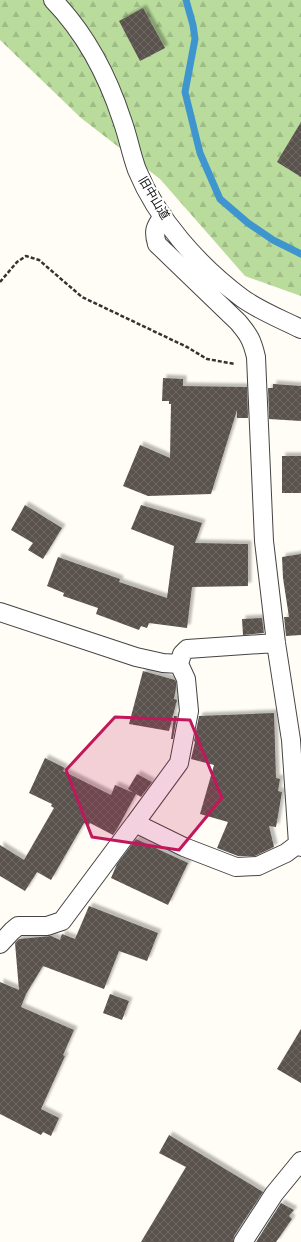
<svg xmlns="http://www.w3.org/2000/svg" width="301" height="1242" viewBox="0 0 301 1242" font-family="'Zilla Slab','Noto Sans JP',serif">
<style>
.forest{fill:url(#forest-firs)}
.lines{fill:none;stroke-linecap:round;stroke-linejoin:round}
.stream{stroke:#3f96cf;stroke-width:7}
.building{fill:url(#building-cross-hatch);filter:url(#shadow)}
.minor-casing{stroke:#444;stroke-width:20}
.path{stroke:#333;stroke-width:2.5;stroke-dasharray:4 2;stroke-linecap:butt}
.minor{stroke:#fff;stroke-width:18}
.marked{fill:#c2185b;fill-opacity:0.2;stroke:#c2185b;stroke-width:3;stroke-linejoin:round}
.labels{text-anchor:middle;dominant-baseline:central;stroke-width:4;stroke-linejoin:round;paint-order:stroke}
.street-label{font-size:12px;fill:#111;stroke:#fff}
</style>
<defs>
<pattern id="forest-firs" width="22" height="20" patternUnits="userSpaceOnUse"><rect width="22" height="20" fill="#b9dc9c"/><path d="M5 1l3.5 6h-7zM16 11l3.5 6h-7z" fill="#9ebc85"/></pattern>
<pattern id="building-cross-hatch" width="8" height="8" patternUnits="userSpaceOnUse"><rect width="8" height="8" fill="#5a524d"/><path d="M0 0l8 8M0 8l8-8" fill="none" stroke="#6d6662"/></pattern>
<filter id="shadow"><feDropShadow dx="3.5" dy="-3.5" stdDeviation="1" flood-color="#0004"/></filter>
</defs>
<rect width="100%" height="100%" fill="#fffdf5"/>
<!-- forest -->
<path class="forest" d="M0 0H301V296L245 276 160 179 81 118 0 40Z"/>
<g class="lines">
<!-- stream -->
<path class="stream" d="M186 0 193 25 195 39 185 92 200 153 220 199 248 223 273 240 301 254"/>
</g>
<!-- building -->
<path class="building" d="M143 8 165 48 140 61 119 21Z
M301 122V177L277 162Z
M163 378 183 379V386L247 387 248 418H237V410L211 494 148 496 123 486 140 445 170 458 171 404H169V401H162Z
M273 384 301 386V421L269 419 268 388H273Z
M282 456H301V493H282Z
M25 505 62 528 43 559 28 550 33 543 11 530Z
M141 505 202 523 195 543 248 544V586L192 587 187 628 149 623 147 628 141 626 139 630 96 614 98 608 63 596 64 593 47 586 58 557 120 579 119 582 167 598 174 546 131 529Z
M301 554V635L286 636 284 617H289L283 578 282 557Z
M262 618 264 633 243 635 242 619Z
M143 671 175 680 176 682V688L174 699 177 700 169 731 129 724Z
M274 713 276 778 280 779 278 791 282 792 276 827 269 826 274 847 255 856H238L217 848 228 822 200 814 214 765 191 759 195 742 194 741 199 716Z
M174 716H177L173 739H171Z
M45 758 65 768 63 771 111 795 115 785 134 793 128 789 137 774 152 782 141 797 136 794 117 829 113 835 90 823 89 825 84 823 51 880 37 872 25 891 0 876V845L24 860 54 808 51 806 52 804 29 793Z
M136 839 188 863 168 905 111 878 117 864Z
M89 906 158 933 147 961 119 951 104 989 43 966 26 994 21 1007 74 1030 63 1055 65 1056 41 1109 59 1118 51 1136 43 1132 41 1135 0 1114V982L19 990 15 943 19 939 51 936 60 940 62 934 75 939Z
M110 994 129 1001 122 1020 103 1013Z
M301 1029V1083L277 1069Z
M169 1135 263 1192 234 1236 233 1242H141L186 1167 159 1153Z
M281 1203 294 1210 289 1216 292 1219 276 1242H256Z"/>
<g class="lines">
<!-- minor casing -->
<g class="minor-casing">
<path id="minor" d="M53 0C85 33 108 77 122 120 128 136 131 154 137 170 157 219 199 266 242 298 260 311 281 319 301 329
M163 216C155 227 153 231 157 244L238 322C249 335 252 340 256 357L264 541 276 643 291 740 298 844 301 847
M0 612 136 657 163 663 179 664 182 654 187 649 276 643
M135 823 179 763 189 711 186 679 179 664
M0 944 12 931 18 926H47L62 921 135 823 184 847 236 867 258 866 286 853 298 844
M243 1242 274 1194 301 1161"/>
</g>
<!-- path -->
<path class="path" d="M0 282 17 262 26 256 39 260 82 297 187 347 207 359 235 364"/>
<!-- minor -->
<use href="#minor" class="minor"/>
</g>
<!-- marked area -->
<path class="marked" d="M115 717 190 720 222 798 179 850 92 837 66 770Z"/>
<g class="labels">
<!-- street labels -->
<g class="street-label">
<text transform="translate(154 198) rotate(59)">旧中山道</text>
</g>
</g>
</svg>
